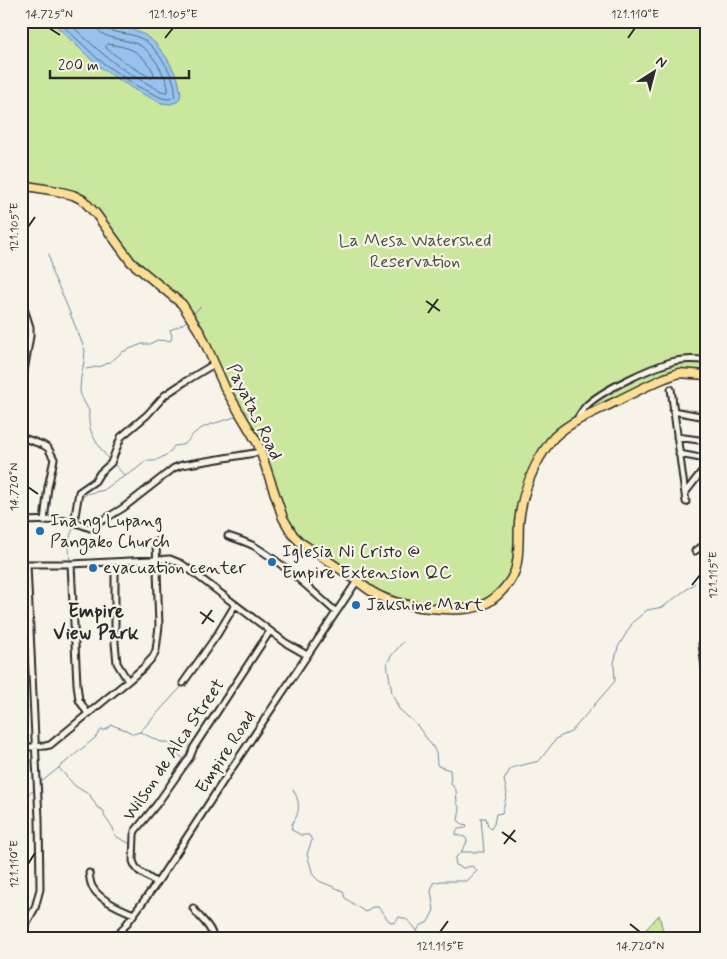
<svg xmlns="http://www.w3.org/2000/svg" width="727" height="959" viewBox="0 0 727 959" font-family="Mynerve,sans-serif">
<style>
.green{fill:#cbe79d;stroke:#7b8964}
.water{fill:#95c2ef;stroke:#6b86a1}
.lines{fill:none;stroke-linecap:round;stroke-linejoin:round}
.shore{stroke:#556779;stroke-width:1}
.stream{stroke:#6b86a1;stroke-width:1}
.street-casing{stroke:#2b2b2b;stroke-width:9}
.primary-casing{stroke:#2b2b2b;stroke-width:11}
.street{stroke:#f7f3e8;stroke-width:5}
.primary{stroke:#fcde96;stroke-width:8}
.ticks{fill:none;stroke:#2b2b2b;stroke-width:2}
.poi-dot{fill:#1f6fb2;stroke:#f7f3e8;stroke-width:2}
.labels{text-anchor:middle;dominant-baseline:central;stroke-width:4.5;stroke-linejoin:round;paint-order:stroke}
.park-label{font-size:18px;fill:#4b5142;stroke:#f7f3e8}
.street-label{font-size:18px;fill:#2b2b2b;stroke:#f7f3e8}
.poi-label{font-size:18px;fill:#2b2b2b;stroke:#f7f3e8;text-anchor:start}
.neighbourhood-label{font-size:19px;font-weight:bold;fill:#2b2b2b;stroke:#f7f3e8}
.neatline{fill:none;stroke:#2b2b2b;stroke-width:2}
.ticks-label{font-size:12px;text-anchor:middle;fill:#2b2b2b}
</style>
<rect width="100%" height="100%" fill="#f7f3e8"/>
<filter id="ink" filterUnits="userSpaceOnUse"><feTurbulence type="fractalNoise" baseFrequency=".02" numOctaves="2"/><feDisplacementMap in="SourceGraphic" scale="10" xChannelSelector="R" yChannelSelector="G"/><feConvolveMatrix kernelMatrix="1 2 1 2 8 2 1 2 1" color-interpolation-filters="sRGB"/></filter>
<g filter="url(#ink)">
<!-- green -->
<path class="green" d="M21 21H706V375L679 373 559 430 528 478 517 555 509 578 487 601 458 608 390 599 293 535 261 452 182 304 142 272 83 200 21 185Z
M659 915 665 938H638Z"/>
<!-- water -->
<path class="water" d="M51 21H101L114 26 134 30 145 35 155 43 167 58 178 79 181 93 180 98 177 102 170 104 161 103 135 90 107 72 95 63Z"/>
<g class="lines">
<!-- shore -->
<path class="shore" d="M58 21 98 59 110 68 137 86 162 98 169 99 174 97C180 85 161 55 151 46 147 41 141 38 135 36 125 32 103 34 101 21
M67 21C94 47 116 68 150 85 156 88 162 93 168 92 169 84 164 77 161 70 156 61 149 51 141 46 127 37 96 42 95 21
M108 44C125 47 136 48 147 63 151 67 154 71 154 77L151 78C136 70 120 59 106 48V46Z"/>
<!-- stream -->
<path class="stream" d="M49 254 52 273 63 296 85 350C85 363 80 376 80 389 80 397 86 404 89 411 87 433 97 443 109 460
M193 314 200 307
M86 369 102 366 112 361 122 352 142 344H150L157 340 169 341 171 340 172 336 170 330C179 326 181 326 189 319
M114 464 125 476
M80 500 82 497 87 494 104 490 115 482 135 470 146 461H155L166 455 170 452 174 446C191 445 185 440 196 432 207 423 223 422 237 416
M70 561C69 549 67 536 75 526
M403 642 392 655 387 663 392 693 399 709 416 724 433 747 436 753 437 764 438 766 450 770 451 784 456 790 457 803 460 809 458 820 462 824 467 825 466 828 458 829 456 832V835L465 837 467 840 466 844 461 852
M140 732 183 685
M59 768 75 786 90 795 97 807 104 811V816L113 828 115 836 131 844
M39 784 95 738 101 730H105L112 725 126 730 133 734 140 732 161 742H168L173 747 176 753 184 759
M293 790C298 797 300 806 297 815 295 821 290 823 292 830L301 835H309L312 840 307 854 313 875 319 881 343 891 345 898 365 912 372 907H378L389 921 394 923 399 917C409 919 412 924 417 931
M21 800 30 793 34 791
M422 938 417 931 420 926 428 922 434 910 431 891 433 883 441 881H467L477 871 472 866 463 868 456 865 455 858 461 852H484L481 818H486L488 826 491 829 494 824 496 814 502 813 507 793 504 780 511 768 539 761 557 738 571 732 615 681 614 663 618 647 633 622 647 610 663 607 695 583"/>
<!-- street casing -->
<g class="street-casing">
<path id="street" d="M21 299 30 327V336L21 389
M671 389 686 502
M673 411 706 417
M577 419C580 415 582 410 586 406 602 390 648 369 671 362 681 359 696 359 706 361
M21 437 43 445 48 448 54 459 48 487 44 521
M677 437 706 441
M679 454 706 459
M685 493 706 466
M21 521 58 520 74 522 90 528 123 508 174 468 182 465 261 452
M74 522 79 492 95 481 100 473 111 463 121 437 147 415 165 395 186 381 214 364
M228 536C237 539 246 542 254 546 284 564 310 589 336 612
M695 551 706 544
M115 562V643L117 663 128 681
M21 564H71L170 559 182 564 286 643 307 655
M71 564 77 684 79 700 88 714
M706 638 703 641 702 644 706 675
M183 683 217 635 235 605
M21 747 45 746 50 745 128 681 143 668 153 657 156 650 159 626 156 542
M706 834V842
M89 873C90 878 90 884 93 888 100 900 121 909 134 914
M157 883 139 871 135 866 133 861 134 835 135 831 157 804 190 757 194 747 270 631
M193 908C199 918 212 926 213 938
M21 933 35 908 40 889 39 818 36 760 27 564
M116 938 157 883 224 780 357 581"/>
</g>
<!-- primary casing -->
<g class="primary-casing">
<path id="primary" d="M21 185 57 191 73 195 83 200 96 214 131 262 182 304 201 334 226 390 258 444 283 518 293 535 300 542C318 554 336 566 353 578 363 585 371 593 382 597 402 607 465 615 485 604 497 598 510 584 515 571 520 556 518 538 519 522 522 494 533 465 550 442 563 424 597 411 617 401 633 393 648 385 665 378L679 373 706 375"/>
</g>
<!-- street -->
<use href="#street" class="street"/>
<!-- primary -->
<use href="#primary" class="primary"/>
</g>
</g>
<!-- ticks -->
<path class="ticks" d="M49 28 60 35M165 38 173 28M628 38 635 28M28 227 35 217M426 301 440 311M428 313 438 299M28 487 38 494M692 585 700 575M200 612 214 622M202 624 212 610M502 832 516 842M504 844 515 830M28 864 35 853M630 924 640 932M440 932 448 921"/>
<!-- markers -->
<g class="poi-dot">
<circle cx="40" cy="531" r="5"/>
<circle cx="272" cy="562" r="5"/>
<circle cx="93" cy="568" r="5"/>
<circle cx="356" cy="605" r="5"/>
</g>
<g class="labels">
<!-- park labels -->
<g class="park-label">
<text x="415" y="241">La Mesa Watershed<tspan x="415" dy="21">Reservation</tspan></text>
</g>
<!-- street labels -->
<g class="street-label">
<text transform="translate(254 412) rotate(64)">Payatas Road</text>
<text transform="translate(174 750) rotate(-56)">Wilson de Alca Street</text>
<text transform="translate(226 752) rotate(-57)">Empire Road</text>
</g>
<!-- poi labels -->
<g class="poi-label">
<text x="50" y="521">Ina ng Lupang<tspan x="50" dy="21">Pangako Church</tspan></text>
<text x="282" y="552">Iglesia Ni Cristo @<tspan x="282" dy="21">Empire Extension QC</tspan></text>
<text x="103" y="568">evacuation center</text>
<text x="366" y="605">Jakshine Mart</text>
</g>
<!-- neighbourhood labels -->
<g class="neighbourhood-label">
<text x="96" y="611">Empire<tspan x="96" dy="22">View Park</tspan></text>
</g>
</g>
<!-- margin -->
<rect width="727" height="959" fill="none" stroke="#f7f3e8" stroke-width="55"/>
<!-- north arrow -->
<g transform="translate(654 72) rotate(36)" stroke="#f7f3e8" stroke-width="4" paint-order="stroke">
<path d="M0-4L9 19L0 12L-9 19Z" fill="#2b2b2b"/>
<text y="-8" font-size="14" font-weight="bold" text-anchor="middle" fill="#2b2b2b">N</text>
</g>
<!-- scale -->
<path d="M50 70v8h139v-8" fill="none" stroke="#2b2b2b" stroke-width="2.5"/>
<text x="58" y="70" font-size="15" fill="#2b2b2b" stroke="#f7f3e8" stroke-width="4" paint-order="stroke">200 m</text>
<rect x="28" y="28" width="672" height="904" class="neatline"/>
<g class="ticks-label">
<text x="49" y="18">14.725°N</text>
<text x="173" y="18">121.105°E</text>
<text x="635" y="18">121.110°E</text>
<text transform="translate(14 227) rotate(-90)" y="4">121.105°E</text>
<text transform="translate(14 487) rotate(-90)" y="4">14.720°N</text>
<text transform="translate(713 575) rotate(-90)" y="4">121.115°E</text>
<text transform="translate(14 864) rotate(-90)" y="4">121.110°E</text>
<text x="440" y="950">121.115°E</text>
<text x="640" y="950">14.720°N</text>
</g>
</svg>
